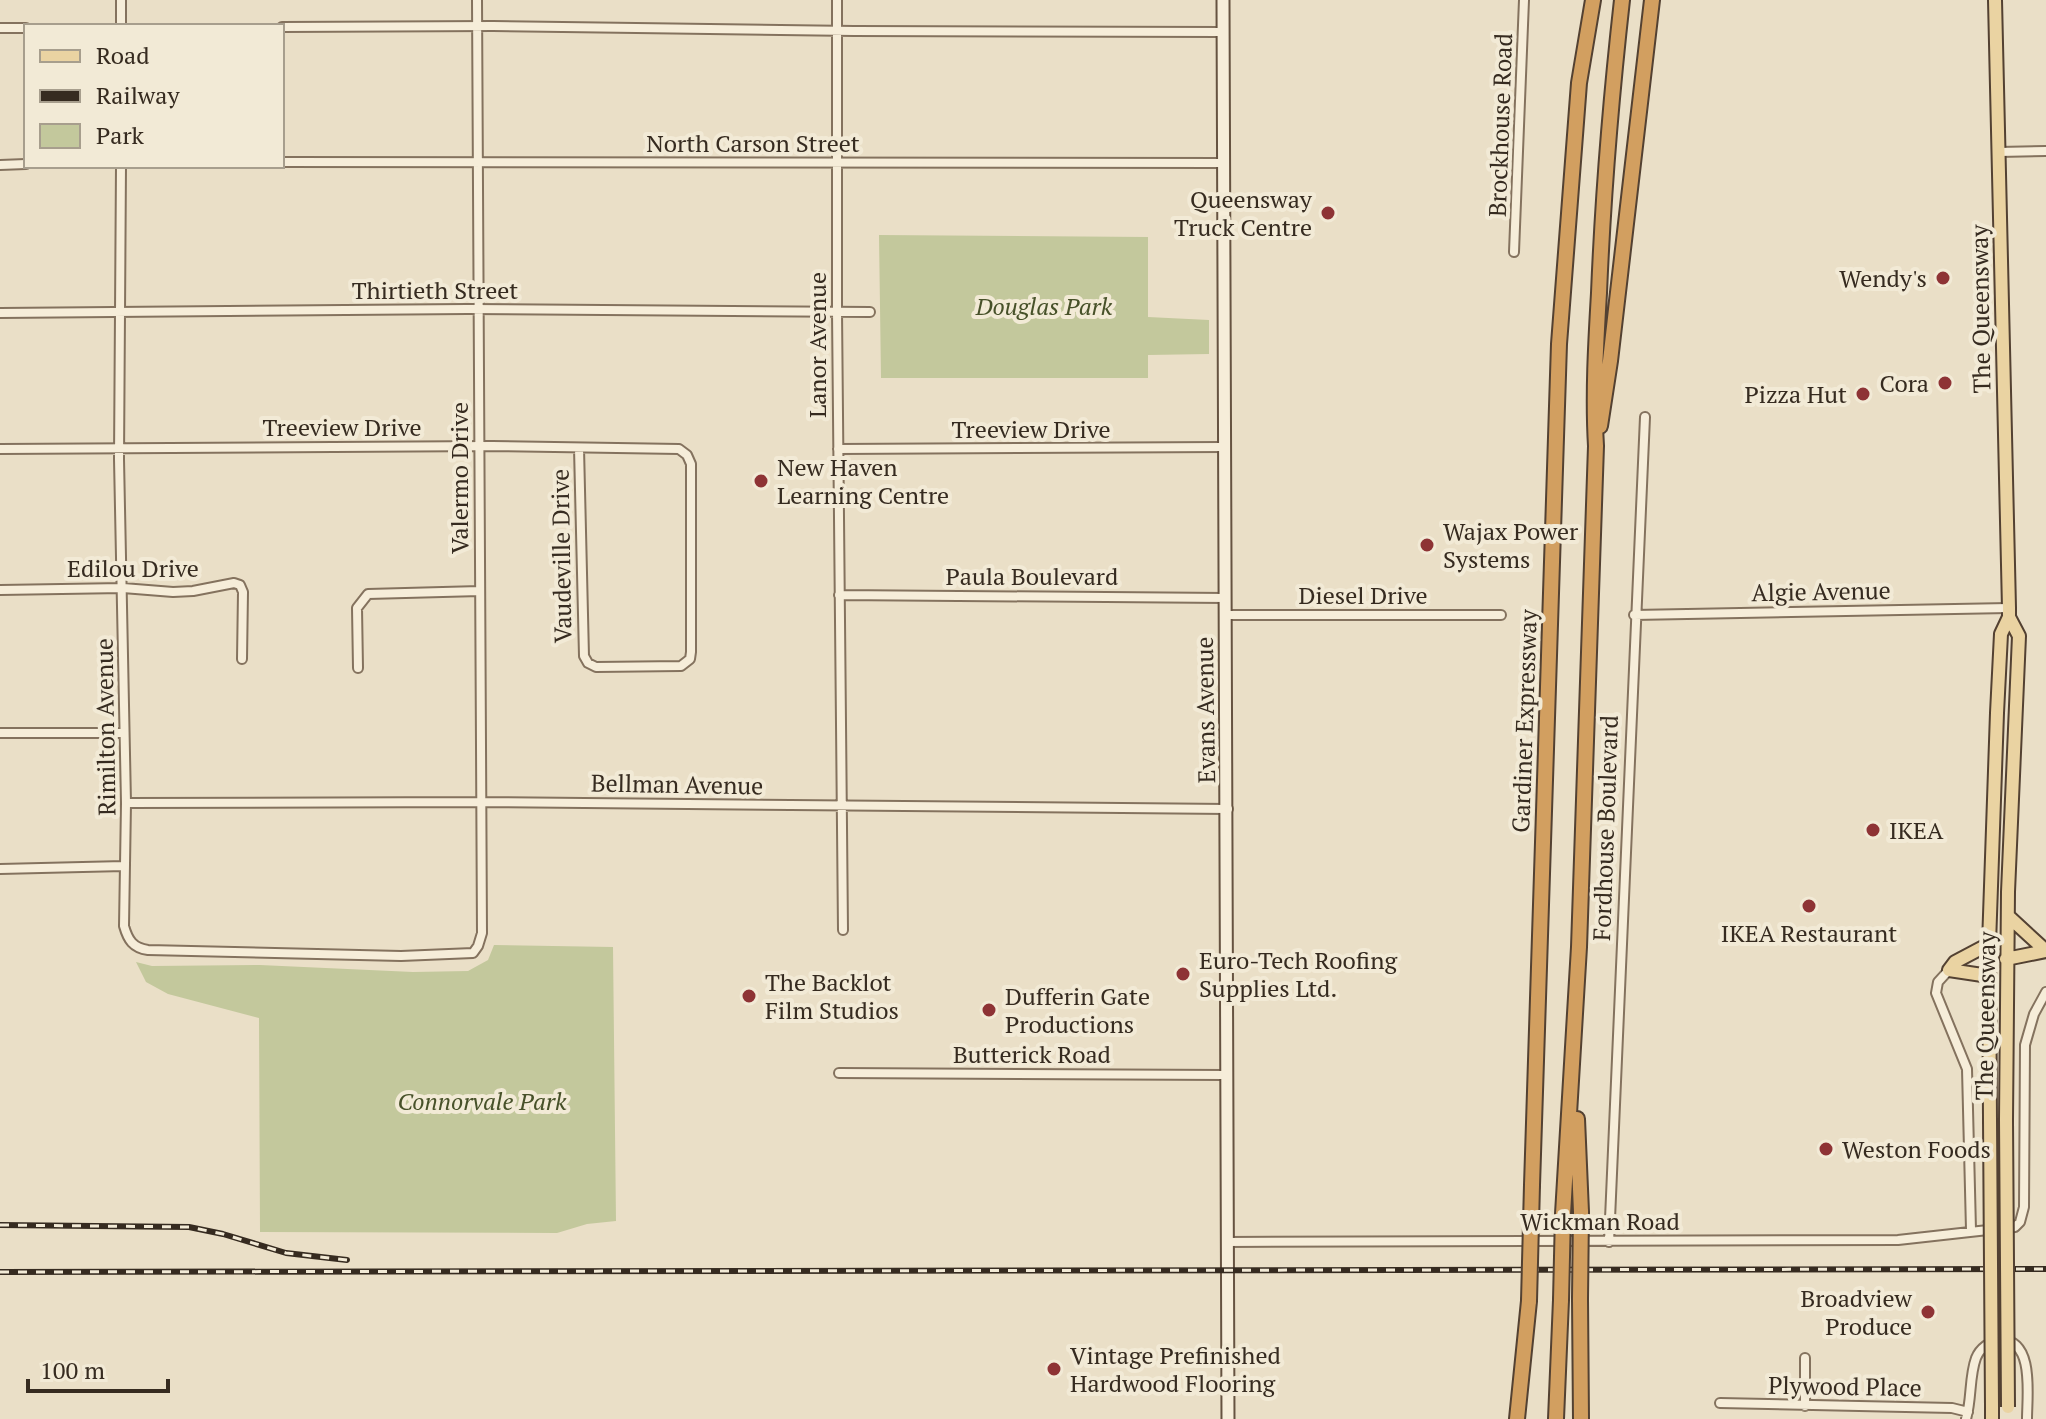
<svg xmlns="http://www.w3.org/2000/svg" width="2046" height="1419" viewBox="0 0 2046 1419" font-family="'PT Serif',serif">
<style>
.green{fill:#c3c89c}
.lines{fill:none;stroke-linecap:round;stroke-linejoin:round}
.minor-casing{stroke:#84725e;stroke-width:12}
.secondary-casing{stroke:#665341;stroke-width:15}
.primary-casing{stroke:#534132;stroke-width:16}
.motorway-casing{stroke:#534132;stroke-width:18}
.minor{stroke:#f6edd9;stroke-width:8}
.secondary{stroke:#f6edd9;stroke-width:11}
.primary{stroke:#ead3a2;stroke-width:12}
.motorway{stroke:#d29f60;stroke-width:14}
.rail-casing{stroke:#362b20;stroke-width:6}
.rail{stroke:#f2ead6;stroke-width:3;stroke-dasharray:9;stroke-linecap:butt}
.primary-bridge-casing{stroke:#534132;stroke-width:16;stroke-linecap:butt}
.motorway-bridge-casing{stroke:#534132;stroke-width:18;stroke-linecap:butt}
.primary-bridge{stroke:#ead3a2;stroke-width:12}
.motorway-bridge{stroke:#d29f60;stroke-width:14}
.poi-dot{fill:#8e3335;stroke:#f2ead6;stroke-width:3}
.labels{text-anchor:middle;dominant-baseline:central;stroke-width:8;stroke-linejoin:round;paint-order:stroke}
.street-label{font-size:24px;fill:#362b20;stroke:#f2ead6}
.poi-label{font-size:24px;fill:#362b20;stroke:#f2ead6;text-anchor:start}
.park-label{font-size:24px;font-style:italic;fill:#475129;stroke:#f2ead6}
</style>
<rect width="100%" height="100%" fill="#eadfc7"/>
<!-- green -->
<path class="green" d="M879 235 1148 237V317L1209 320V354L1148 355V378H881Z
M494 945 613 947 616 1221 587 1224 557 1233 260 1232 259 1018 168 994 146 982 136 962 152 966 260 965 413 972 468 971 488 960Z"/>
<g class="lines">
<!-- minor casing -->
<g class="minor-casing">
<path id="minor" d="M837 0V312L843 930
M121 26V0
M282 27 493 26 854 31 1223 32
M0 28H26
M1999 152 2046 151
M282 162 1224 163
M0 165 26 164
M121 166 119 459 126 803 124 926C128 940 133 948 148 950L401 956 473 953 478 946 482 933 477 0
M1514 252 1524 0
M0 313 467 309 870 312
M0 449 492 446 679 449 687 455 691 464V652L690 659 681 666 596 667 588 663 584 656 579 448
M838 449 1224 447
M0 590 123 588 173 592 193 591 234 583 240 585 243 592 242 659
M839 595 1226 598
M1225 615H1501
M1634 615 2009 608
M358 668 357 608 368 594 480 591
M0 733H124
M126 803 481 802 1228 809
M0 869 124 866
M1949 970 1938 982 1936 993 1967 1069 1971 1230
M839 1073 1225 1075
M1227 1242 1898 1240 2015 1227 2020 1222 2024 1207 2025 1045 2034 1014 2046 992
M1609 1242 1645 417
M1720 1403 1952 1408 1968 1412
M1805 1406V1358
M1966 1419C1972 1399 1969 1377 1976 1358 1980 1348 1990 1341 2000 1340 2035 1339 2027 1396 2027 1419"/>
</g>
<!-- secondary casing -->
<g class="secondary-casing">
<path id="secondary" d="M1223 0 1228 1419"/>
</g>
<!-- primary casing -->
<g class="primary-casing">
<path id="primary" d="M2008 916 2046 951
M2006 959 2046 951
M1949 970 1955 962 1989 944
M1949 970 1989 976
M1990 1120 1989 944 1997 713 2001 634 2009 617V608L1995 0
M2006 1120 2008 892 2019 636 2009 617
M1992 1407V1419"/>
</g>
<!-- motorway casing -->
<g class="motorway-casing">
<path id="motorway" d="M1600 426 1610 361 1652 0
M1577 1119 1581 1212
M1532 1185 1559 344 1579 83 1593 0
M1563 1214 1579 947 1596 446C1593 395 1596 344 1599 293 1603 195 1611 98 1622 0
M1580 1299 1581 1419
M1517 1419 1529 1301
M1556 1419 1561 1300"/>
</g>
<!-- minor -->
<use href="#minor" class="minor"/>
<!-- secondary -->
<use href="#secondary" class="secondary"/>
<!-- primary -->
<use href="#primary" class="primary"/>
<!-- motorway -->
<use href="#motorway" class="motorway"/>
<!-- rail casing -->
<g class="rail-casing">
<path id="rail" d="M0 1225 189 1227 223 1234 286 1253 347 1260
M0 1272 2046 1269"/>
</g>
<!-- rail -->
<use href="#rail" class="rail"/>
<!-- primary-bridge casing -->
<g class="primary-bridge-casing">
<path id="primary-bridge" d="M1990 1120 1992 1407
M2006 1120 2008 1407"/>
</g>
<!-- motorway-bridge casing -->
<g class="motorway-bridge-casing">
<path id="motorway-bridge" d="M1580 1299 1581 1212
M1561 1300 1563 1214
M1529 1301 1532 1185"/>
</g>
<!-- primary-bridge -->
<use href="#primary-bridge" class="primary-bridge"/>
<!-- motorway-bridge -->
<use href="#motorway-bridge" class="motorway-bridge"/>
</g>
<!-- markers -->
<g class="poi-dot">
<circle cx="1328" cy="213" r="8"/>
<circle cx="1943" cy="278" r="8"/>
<circle cx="1945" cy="383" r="8"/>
<circle cx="1863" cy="394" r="8"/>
<circle cx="761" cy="481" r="8"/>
<circle cx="1427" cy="545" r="8"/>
<circle cx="1873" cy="830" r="8"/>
<circle cx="1809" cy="906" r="8"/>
<circle cx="1183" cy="974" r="8"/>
<circle cx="749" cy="996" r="8"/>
<circle cx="989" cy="1010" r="8"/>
<circle cx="1826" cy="1149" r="8"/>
<circle cx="1928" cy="1312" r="8"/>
<circle cx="1054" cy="1369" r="8"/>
</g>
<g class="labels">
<!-- street labels -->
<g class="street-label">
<text transform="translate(1500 125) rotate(-88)">Brockhouse Road</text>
<text x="753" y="143">North Carson Street</text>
<text x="435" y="290">Thirtieth Street</text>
<text transform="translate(1980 309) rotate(-91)">The Queensway</text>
<text transform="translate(817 345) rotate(-90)">Lanor Avenue</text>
<text x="342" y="427">Treeview Drive</text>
<text x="1031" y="429">Treeview Drive</text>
<text transform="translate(459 478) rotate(-90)">Valermo Drive</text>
<text transform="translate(561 556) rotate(-91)">Vaudeville Drive</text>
<text x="133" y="568">Edilou Drive</text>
<text x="1032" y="576">Paula Boulevard</text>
<text transform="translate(1821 591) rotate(-1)">Algie Avenue</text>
<text x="1363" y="595">Diesel Drive</text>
<text transform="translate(1205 710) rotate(-91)">Evans Avenue</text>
<text transform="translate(1524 721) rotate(-88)">Gardiner Expressway</text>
<text transform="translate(105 727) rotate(-91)">Rimilton Avenue</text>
<text transform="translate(677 784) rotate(1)">Bellman Avenue</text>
<text transform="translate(1605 828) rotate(-88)">Fordhouse Boulevard</text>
<text transform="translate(1985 1016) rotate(-89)">The Queensway</text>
<text x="1032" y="1054">Butterick Road</text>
<text x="1600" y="1221">Wickman Road</text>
<text transform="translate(1845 1386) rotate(1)">Plywood Place</text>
</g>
<!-- poi labels -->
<g class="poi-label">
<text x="1312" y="199" text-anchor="end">Queensway<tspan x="1312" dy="28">Truck Centre</tspan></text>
<text x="1927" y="278" text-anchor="end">Wendy's</text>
<text x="1929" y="383" text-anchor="end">Cora</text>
<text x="1847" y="394" text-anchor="end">Pizza Hut</text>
<text x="777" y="467">New Haven<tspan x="777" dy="28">Learning Centre</tspan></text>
<text x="1443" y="531">Wajax Power<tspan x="1443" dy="28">Systems</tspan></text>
<text x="1889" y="830">IKEA</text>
<text x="1809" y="933" text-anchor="middle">IKEA Restaurant</text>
<text x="1199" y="960">Euro-Tech Roofing<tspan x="1199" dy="28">Supplies Ltd.</tspan></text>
<text x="765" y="982">The Backlot<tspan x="765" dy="28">Film Studios</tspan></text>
<text x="1005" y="996">Dufferin Gate<tspan x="1005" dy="28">Productions</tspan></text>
<text x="1842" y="1149">Weston Foods</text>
<text x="1912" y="1298" text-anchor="end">Broadview<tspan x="1912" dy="28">Produce</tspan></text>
<text x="1070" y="1355">Vintage Prefinished<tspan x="1070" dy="28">Hardwood Flooring</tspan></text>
</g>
<!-- park labels -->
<g class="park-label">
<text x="1044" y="306">Douglas Park</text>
<text x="482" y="1101">Connorvale Park</text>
</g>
</g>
<!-- legend -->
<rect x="24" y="24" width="260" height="144" fill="#f2ead6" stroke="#a79e8d" stroke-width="2"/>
<rect x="40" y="50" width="40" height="12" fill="#ead3a2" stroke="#a79e8d" stroke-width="2"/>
<text x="96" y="64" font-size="24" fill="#362b20">Road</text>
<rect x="40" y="90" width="40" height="12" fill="#362b20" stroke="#a79e8d" stroke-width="2"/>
<text x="96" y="104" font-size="24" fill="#362b20">Railway</text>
<rect x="40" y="124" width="40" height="24" fill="#c3c89c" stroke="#a79e8d" stroke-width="2"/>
<text x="96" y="144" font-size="24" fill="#362b20">Park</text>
<!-- scale -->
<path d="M28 1379v12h140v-12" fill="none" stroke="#362b20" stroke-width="4"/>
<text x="40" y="1379" font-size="24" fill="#362b20" stroke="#f2ead6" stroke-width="6" paint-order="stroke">100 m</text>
</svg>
